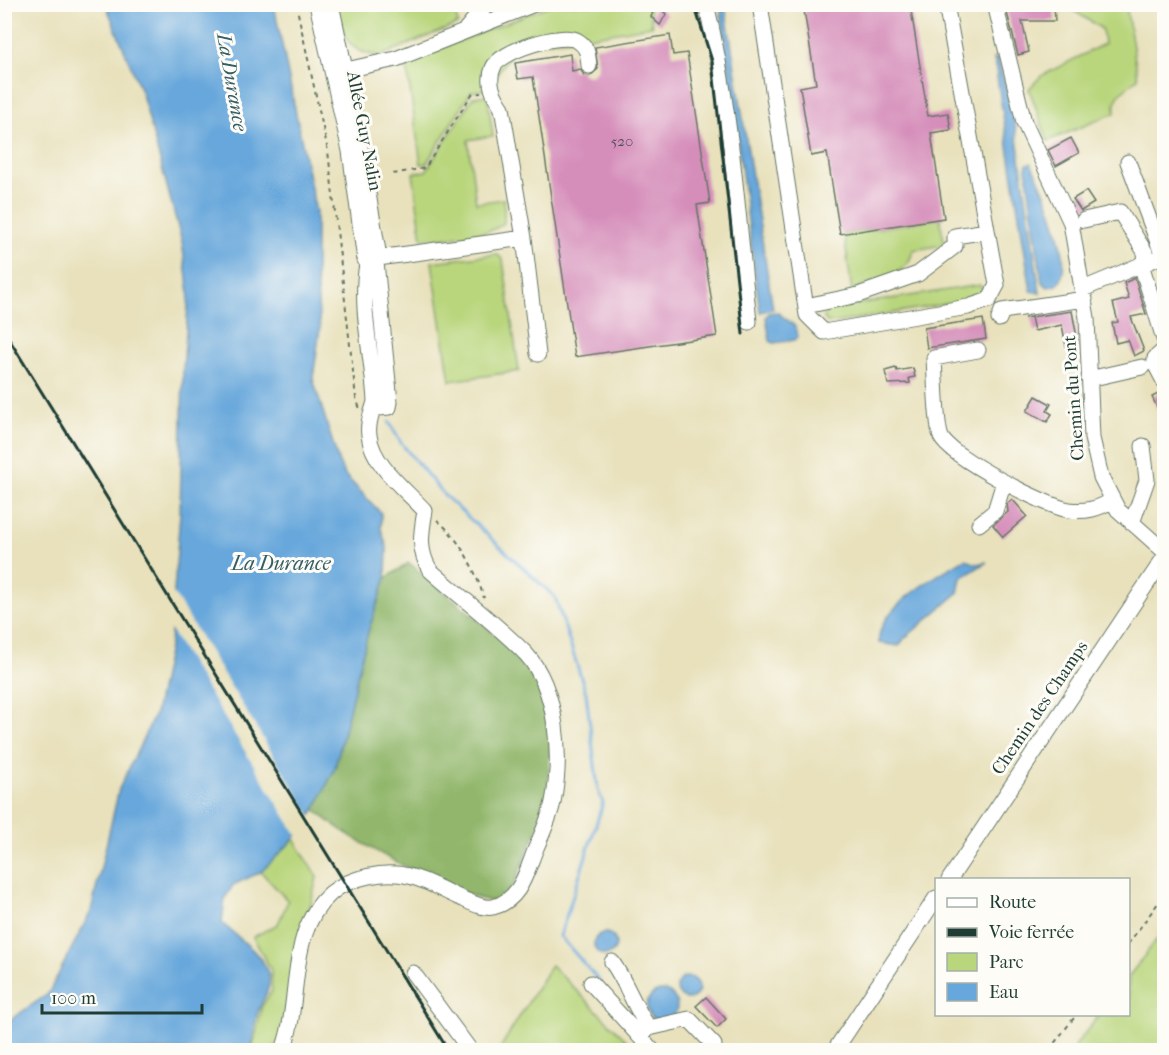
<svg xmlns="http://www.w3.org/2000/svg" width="1169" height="1055" viewBox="0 0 1169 1055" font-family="'IM FELL French Canon',serif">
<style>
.green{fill:#b9d67d;stroke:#6c8a58;stroke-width:1.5}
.forest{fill:#92b76c;stroke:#587a50;stroke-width:1.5}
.water{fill:#68a7db;stroke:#447288;stroke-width:1.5}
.pier{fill:#e8e1bc}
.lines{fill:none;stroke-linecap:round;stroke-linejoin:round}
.stream{stroke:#68a7db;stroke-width:3}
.building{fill:#d58dba}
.minor-casing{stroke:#657664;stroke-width:17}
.path{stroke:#657664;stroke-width:2;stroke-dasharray:4.5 4.5;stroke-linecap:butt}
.minor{stroke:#fff;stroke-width:15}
.rail{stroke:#1f3d34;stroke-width:3}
.labels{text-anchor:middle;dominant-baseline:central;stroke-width:6;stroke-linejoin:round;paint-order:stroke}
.number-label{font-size:15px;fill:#4c5156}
.street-label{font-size:18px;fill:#1f3d34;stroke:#fdfcf7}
.water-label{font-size:20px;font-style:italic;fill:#355d66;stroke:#fdfcf7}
</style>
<rect width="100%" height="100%" fill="#fdfcf7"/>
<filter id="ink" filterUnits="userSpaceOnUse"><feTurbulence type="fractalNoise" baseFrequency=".0167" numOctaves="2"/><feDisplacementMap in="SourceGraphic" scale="12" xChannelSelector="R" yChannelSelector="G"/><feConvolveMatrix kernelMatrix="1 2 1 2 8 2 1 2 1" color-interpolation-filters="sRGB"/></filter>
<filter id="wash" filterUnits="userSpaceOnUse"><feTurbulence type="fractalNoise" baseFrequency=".008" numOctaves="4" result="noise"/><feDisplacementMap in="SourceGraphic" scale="24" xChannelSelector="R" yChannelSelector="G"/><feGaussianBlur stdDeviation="1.35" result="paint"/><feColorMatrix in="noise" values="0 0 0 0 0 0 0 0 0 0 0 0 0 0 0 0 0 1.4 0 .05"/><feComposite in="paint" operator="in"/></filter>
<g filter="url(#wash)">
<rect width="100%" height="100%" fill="#e8e1bc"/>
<!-- green -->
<path class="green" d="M336 5H436L435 8 456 15 458 24 380 56C345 52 343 34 336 5Z
M551 5H649L652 26 583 38 517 45 486 89 471 92 426 164H421L406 62Z
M1065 5H1126L1138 78C1125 89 1113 95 1115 113L1048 141 1029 89 1041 76 1104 44 1102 29Z
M487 95 493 136 468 140 476 203 504 199V223C489 237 443 237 422 239L413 173 426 171 473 97Z
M940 218 944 245 913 250C907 280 877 276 852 291L844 234Z
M497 254 503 260 519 371 450 381 432 262Z
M980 285 985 294 982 298 833 323H828L824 318 826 309Z
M294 839 317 877 279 1042 271 1050H252L262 1006 272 991 271 970 253 937 278 924 288 901 261 872Z
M1164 930V1050H1072L1099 1015 1128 1014 1129 976Z
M551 965 636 1050H499Z"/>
<!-- forest -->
<path class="forest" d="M409 563 513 649 539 683 550 739 547 807 512 888 495 902C458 897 340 837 315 809L335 768 368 632 386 578Z"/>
<!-- water -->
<path class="water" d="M106 5H274L316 212V275L320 329 313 379 339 463 345 475 381 513V529L387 547 386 578 368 632 335 768 315 809 294 839 261 872 233 885 225 898 222 923C236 936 260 952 267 970 274 986 264 996 259 1009 254 1022 254 1037 251 1050H5L4 1024 48 994 91 911 119 789 155 714 170 643 180 513 183 369 189 293 182 242 142 94Z
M720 5H725L773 309 760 312Z
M994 58 998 59 1015 124 1040 293 1031 291Z
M1031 163C1042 185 1078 265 1057 285L1048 287 1042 282 1026 169 1027 164Z
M777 312 796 327 798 336 795 340 774 343 770 341 766 317 769 313Z
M965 559 976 564 987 562 961 578 958 593 904 639 899 646 879 643C875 609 939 574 965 559Z
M594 944a11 11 0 1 1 22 0a11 11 0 1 1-22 0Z
M677 988a11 11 0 1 1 22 0a11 11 0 1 1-22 0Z
M647 1006a15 15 0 1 1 30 0a15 15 0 1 1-30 0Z"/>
<!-- pier -->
<path class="pier" d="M171 589 312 818 298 837 168 626Z"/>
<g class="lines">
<!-- stream -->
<path class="stream" d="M389 422 401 443 444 495 555 597 586 693 598 790 603 803 560 936 599 981"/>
</g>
<g id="blocks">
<!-- building -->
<path class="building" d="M656 4 666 14 660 25 651 17Z
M803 4H910L928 116 948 113 951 130 931 133 944 218 840 234 827 153 811 156 800 87 816 84Z
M1005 5H1054L1055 21H1022L1029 52 1018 55Z
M670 35 673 55 687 53 710 203 697 205 717 336 575 357 533 77 518 79 515 63 570 54 572 71 580 69 584 75 590 76 598 69 595 47Z
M1071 138 1079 153 1056 166 1048 150Z
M1086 191 1094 203 1081 211 1073 199Z
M1135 278 1146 314 1131 317 1144 351 1134 356 1128 340 1116 343 1112 323 1118 322 1113 303 1129 299 1124 283Z
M1072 311 1078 343 1066 346 1062 325 1034 331 1031 317 1024 318Z
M983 319 986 339 927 348 924 328Z
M896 368 897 371 913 368 915 377 909 378 910 383 888 384 885 371Z
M1164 391V421L1152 397Z
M1036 396 1051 404 1047 411 1052 414 1047 422 1027 411Z
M1012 499 1027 516 1003 537 993 525 1008 512 1007 504Z
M706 997 726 1019 717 1028 696 1006Z"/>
</g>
</g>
<g filter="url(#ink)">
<use href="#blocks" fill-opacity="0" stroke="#657664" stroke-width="1.5"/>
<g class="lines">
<!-- minor casing -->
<g class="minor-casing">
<path id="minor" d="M317 4 350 151 365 260 372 265 378 258V251L353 107 331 4
M706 4C731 108 738 216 749 322
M760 4 807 315 824 332 968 307 989 300 997 285 946 4
M995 4 1024 122 1071 223 1087 318 1092 438 1101 477 1118 510 1164 551
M466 29 487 4
M337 72 396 59 534 4
M1128 162 1163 256
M1084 220 1120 212 1145 252 1146 262
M524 238 538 354
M378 258 524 238 502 108C494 96 487 83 493 68 499 51 563 31 578 41 588 47 588 56 589 66
M367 264C359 309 373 357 375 402L379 408 389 407 390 402 376 262
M1141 264 1164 339
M1083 289 1155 259
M806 306 858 295 918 274 955 246V236L987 231
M999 319 1002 311 1085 299
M978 350 934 358C935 374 936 426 941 437 950 457 1047 507 1069 510 1086 512 1098 509 1113 500
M1164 350 1155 358V364L1164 381
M1089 379 1142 367
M1132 523 1147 480 1143 446
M979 524 995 511 1004 482
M949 880 1164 558
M612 962C627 983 634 1007 649 1028
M413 973 470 1050
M591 983 652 1050
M639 1036 649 1028 689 1019 714 1045
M283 1050C302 1001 286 932 331 893 350 877 385 870 409 876 427 880 445 892 463 899 472 903 483 909 493 907 521 900 526 872 536 848 542 834 550 817 553 802 562 758 558 689 526 654 497 624 461 598 430 570 418 551 421 533 425 511 406 490 372 465 369 435 367 424 372 412 375 402
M835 1050 936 898"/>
</g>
<!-- path -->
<path class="path" d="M296 4 328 151 356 398 360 409
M393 174 425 168 472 94 481 93
M437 520C461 540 475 569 484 598
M1128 944 1164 895
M1049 1050 1077 1014"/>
<!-- minor -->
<use href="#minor" class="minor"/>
<!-- rail -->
<path class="rail" d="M694 4 712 61 743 334
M1163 4 1164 11
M4 331 448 1050"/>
</g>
</g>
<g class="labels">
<!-- number labels -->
<g class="number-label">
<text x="622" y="141">520</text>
</g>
<!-- street labels -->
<g class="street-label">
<text transform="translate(364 131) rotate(79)">Allée Guy Nalin</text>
<text transform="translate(1074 398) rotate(-94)">Chemin du Pont</text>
<text transform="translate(1040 708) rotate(-56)">Chemin des Champs</text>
</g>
<!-- water labels -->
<g class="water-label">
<text transform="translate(232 82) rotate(80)">La Durance</text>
<text x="281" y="563">La Durance</text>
</g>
</g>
<!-- margin -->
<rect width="1169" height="1055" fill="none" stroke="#fdfcf7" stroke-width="24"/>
<!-- legend -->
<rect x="935" y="878" width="195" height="138" fill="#fdfcf7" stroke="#a4b0a9" stroke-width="1.5"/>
<rect x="947" y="898" width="30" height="9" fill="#ffffff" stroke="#a4b0a9" stroke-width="1.5"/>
<text x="989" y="908" font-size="18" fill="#1f3d34">Route</text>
<rect x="947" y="928" width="30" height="9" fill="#1f3d34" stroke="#a4b0a9" stroke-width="1.5"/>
<text x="989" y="938" font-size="18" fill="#1f3d34">Voie ferrée</text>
<rect x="947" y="953" width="30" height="18" fill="#b9d67d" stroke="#a4b0a9" stroke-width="1.5"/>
<text x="989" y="968" font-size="18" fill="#1f3d34">Parc</text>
<rect x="947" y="983" width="30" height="18" fill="#68a7db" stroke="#a4b0a9" stroke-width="1.5"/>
<text x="989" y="998" font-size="18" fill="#1f3d34">Eau</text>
<!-- scale -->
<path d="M42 1004v9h160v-9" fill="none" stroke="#1f3d34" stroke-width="3"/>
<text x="51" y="1004" font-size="18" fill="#1f3d34" stroke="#fdfcf7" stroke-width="4.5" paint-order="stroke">100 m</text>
</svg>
